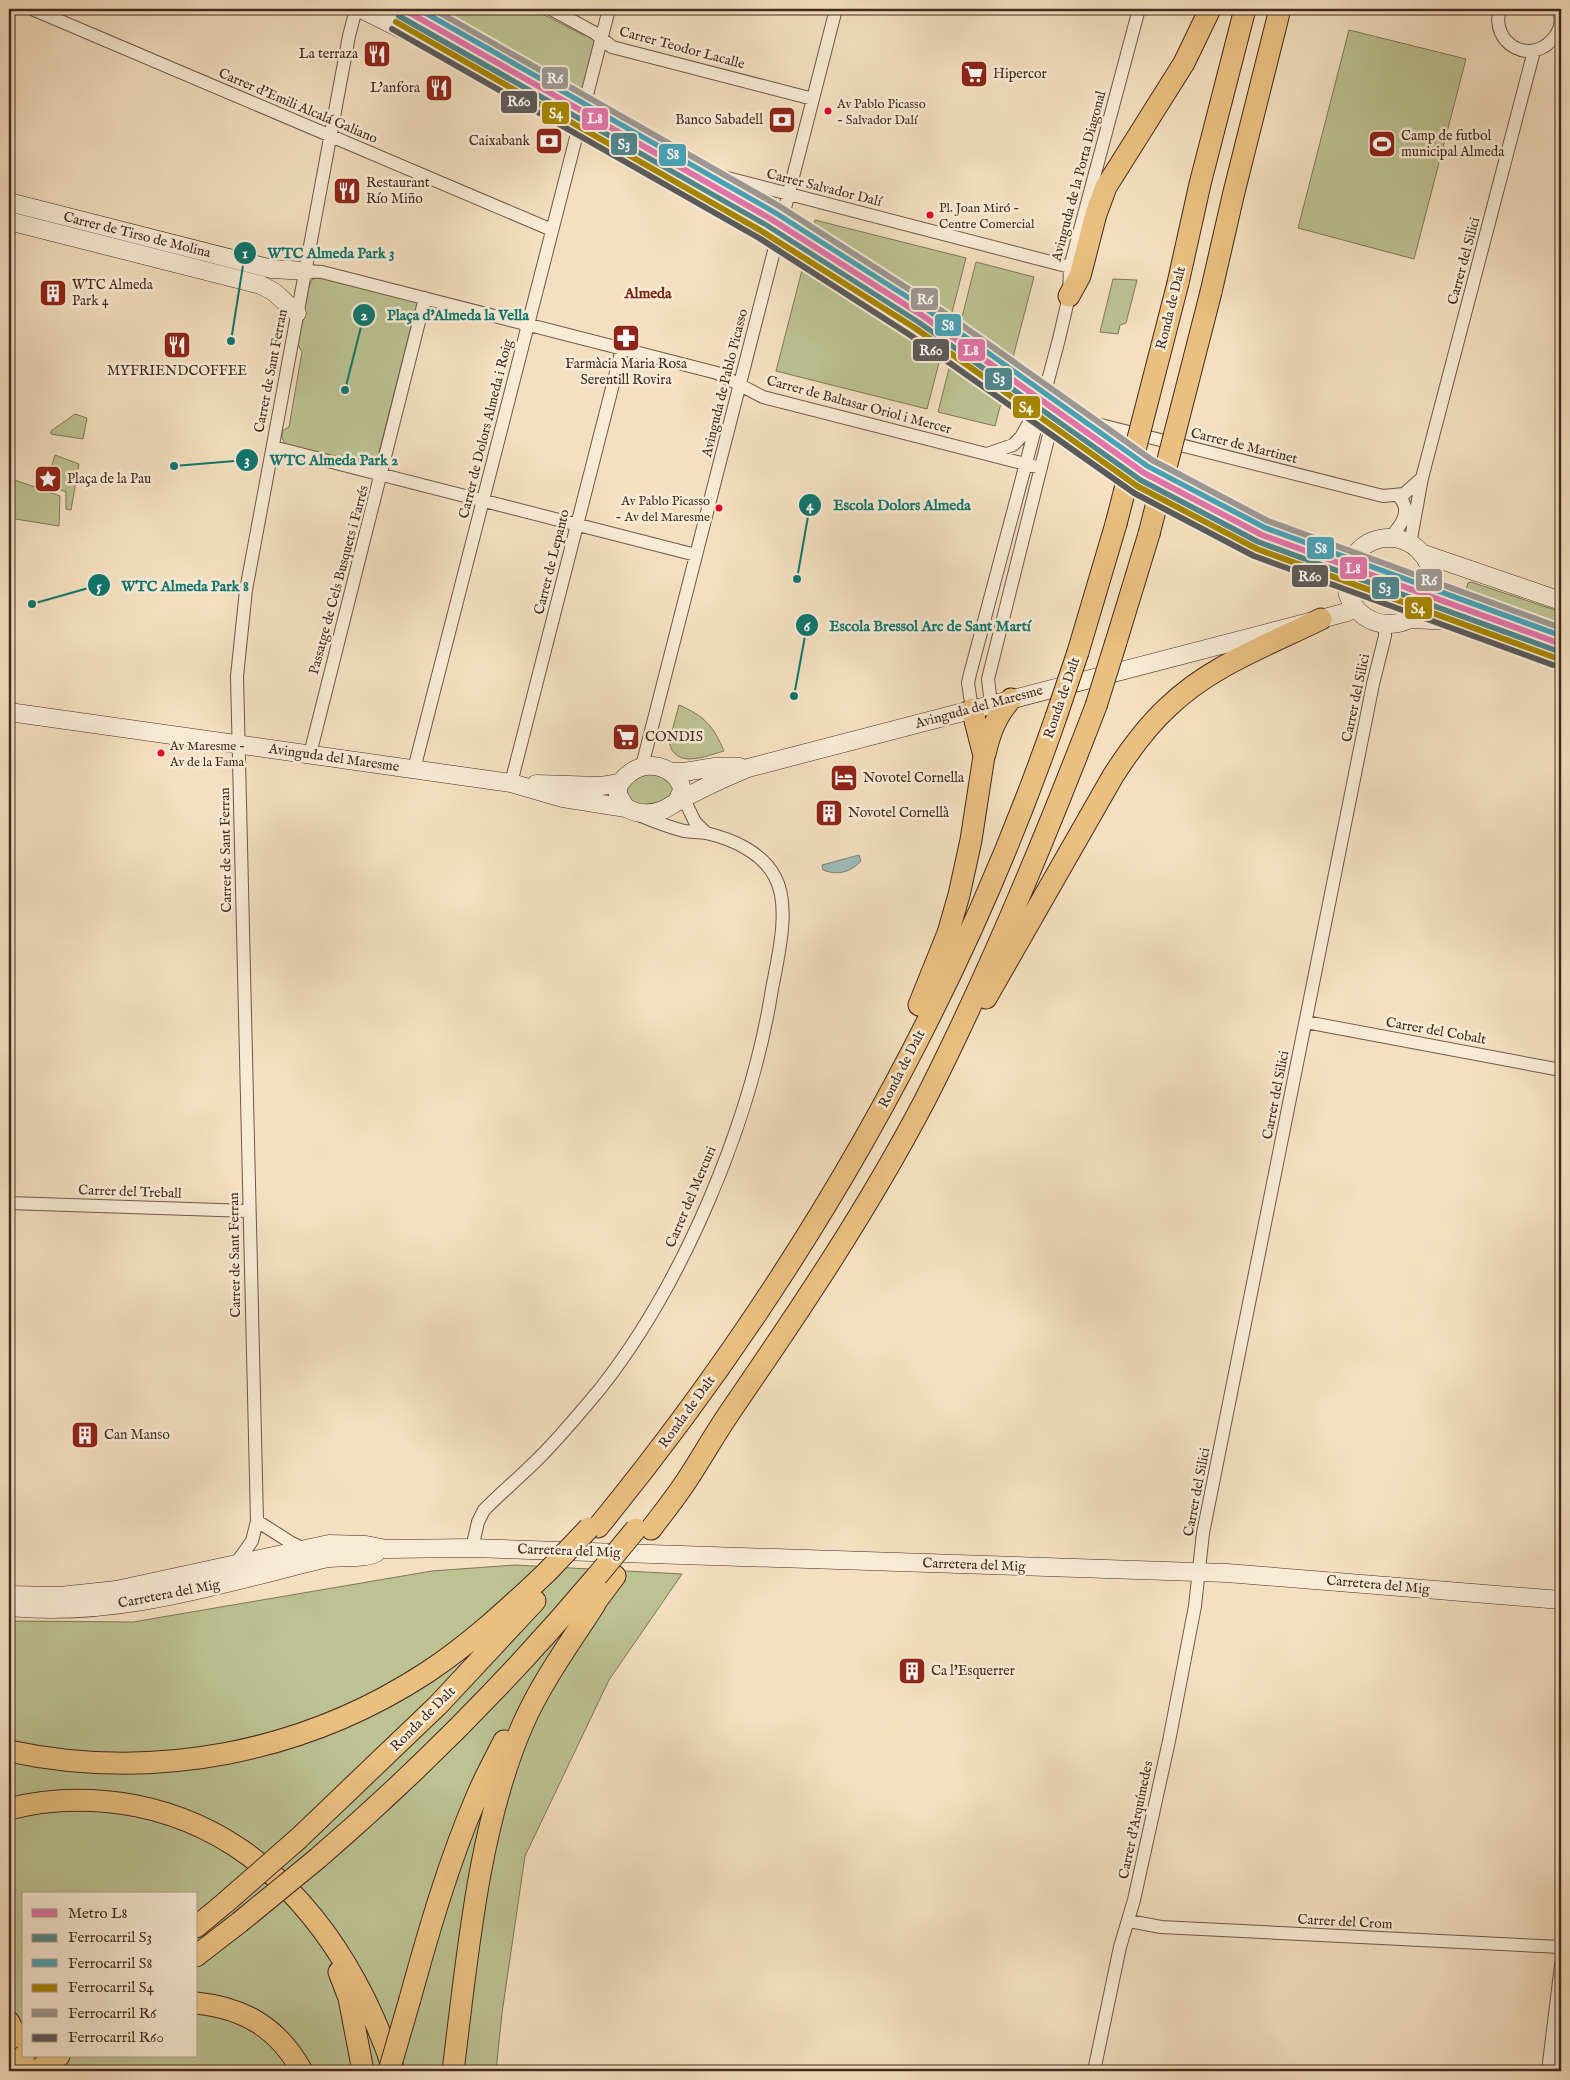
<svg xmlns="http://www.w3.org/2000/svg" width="1570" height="2080" viewBox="0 0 1570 2080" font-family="'IM FELL English',serif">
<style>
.green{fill:#bcc292;stroke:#807658;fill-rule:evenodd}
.water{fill:#9dbcb8;stroke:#79827b}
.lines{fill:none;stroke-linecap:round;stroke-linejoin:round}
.street-casing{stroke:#6f5847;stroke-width:14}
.secondary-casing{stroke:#432a1f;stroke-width:19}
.highway-casing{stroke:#432a1f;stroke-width:23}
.street{stroke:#f8ebd6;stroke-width:12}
.secondary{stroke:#f8ebd6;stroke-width:18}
.highway{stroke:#eac080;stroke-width:21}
.highway-bridge-casing{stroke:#432a1f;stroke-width:23;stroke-linecap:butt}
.highway-bridge{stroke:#eac080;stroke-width:21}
.rail-1-casing{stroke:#f8ebd6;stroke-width:10}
.rail-2-casing{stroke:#f8ebd6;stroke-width:10}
.rail-3-casing{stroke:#f8ebd6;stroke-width:10}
.rail-4-casing{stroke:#f8ebd6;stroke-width:10}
.rail-5-casing{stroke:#f8ebd6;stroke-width:10}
.rail-1{stroke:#4f868e;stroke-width:6}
.rail-2{stroke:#48a2b8;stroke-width:6}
.rail-3{stroke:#a78600;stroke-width:6}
.rail-4{stroke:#9d9895;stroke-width:6}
.rail-5{stroke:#5b5b5b;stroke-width:6}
.metro-1-casing{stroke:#f8ebd6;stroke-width:10}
.metro-1{stroke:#e274aa;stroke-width:6}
.bus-dot{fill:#e4002b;stroke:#f8ebd6;stroke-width:2}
.labels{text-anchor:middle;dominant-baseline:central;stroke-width:5;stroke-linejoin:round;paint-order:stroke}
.bus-label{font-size:13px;fill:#432a1f;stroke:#f8ebd6;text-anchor:start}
.street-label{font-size:14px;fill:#432a1f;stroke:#f8ebd6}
.poi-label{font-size:14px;fill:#432a1f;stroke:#f8ebd6;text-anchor:start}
.neighbourhood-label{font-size:15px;font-weight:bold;fill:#7a1f14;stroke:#f8ebd6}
.leader{fill:none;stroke:#0f766e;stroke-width:2}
.callout-dot{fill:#0f766e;stroke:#f8ebd6;stroke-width:2}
.mark-label{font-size:15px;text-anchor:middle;font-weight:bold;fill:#fff}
.callout-label{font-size:15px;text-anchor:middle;font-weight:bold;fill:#0f766e;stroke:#f8ebd6;stroke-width:5;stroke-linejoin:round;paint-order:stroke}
.line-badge{stroke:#f8ebd6;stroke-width:2}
.badge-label{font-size:14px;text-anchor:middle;font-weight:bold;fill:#fff}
</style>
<rect width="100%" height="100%" fill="#f4e0c0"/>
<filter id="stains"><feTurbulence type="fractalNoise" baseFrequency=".004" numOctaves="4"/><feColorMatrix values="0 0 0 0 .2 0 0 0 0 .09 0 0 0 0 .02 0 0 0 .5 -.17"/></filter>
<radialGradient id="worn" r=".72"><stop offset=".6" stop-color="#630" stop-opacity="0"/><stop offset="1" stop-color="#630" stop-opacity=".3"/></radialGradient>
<!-- green -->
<path class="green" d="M373 9H533L585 36 587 33 595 41 579 105 575 108Z
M1349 30 1466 59 1414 259 1298 228Z
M815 220 966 258 927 409 776 371Z
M976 262 1034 277 995 426 938 412Z
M318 276 417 302V316L414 315 378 456 381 457 378 468 286 445 282 438V431L289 427 302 352 298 345 309 286 312 280Z
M1113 279 1137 280 1126 323 1120 325 1118 334 1100 332Z
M75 414 87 418 83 439 51 434V431Z
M55 455 79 464 71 510 66 509V492L54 487V470L51 468Z
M9 478 60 496 59 526 9 518Z
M1471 582 1561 612V646L1460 611 1468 583Z
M679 705C704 716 713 725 724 751 706 756 675 770 669 742Z
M651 774 663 777 674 788C672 804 641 811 629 800 626 797 626 789 625 784L635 776Z
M515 1565 682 1574 609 1680 525 1856 502 2013 496 2071H9V1621L133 1622 432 1571ZM24 1894H196V2056H24Z"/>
<!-- water -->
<path class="water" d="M859 855 861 861C851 872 838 876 823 870L822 865Z"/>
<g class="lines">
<!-- street casing -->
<g class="street-casing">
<path id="street" d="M32 9 552 230
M551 9 595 33 612 47 813 99
M1500 9C1489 43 1532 69 1556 35 1561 27 1562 17 1558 9
M584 106 716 175 1070 267
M306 271 322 272 717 373 763 397 1041 468
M1047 390C1048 402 1048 412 1061 415
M273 447 696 555
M987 454 1013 445 1021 437 1032 417
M1389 539C1400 527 1414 510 1398 496
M1410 544 1422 478 1534 51
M991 704 988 679 1050 431 1061 415 1383 496 1404 494 1422 478
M972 709 968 683 970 674 1059 339 1069 296 1070 267 1139 9
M310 754 425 298
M642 766 836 9
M414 769 609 9
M511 783 622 349
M681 793 695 822 706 833
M1306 1022 1561 1070
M9 1203 249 1211
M257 1521 290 1542 306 1550
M472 1548 478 1522 484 1510C502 1492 521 1476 539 1458 560 1437 580 1413 600 1389 683 1284 751 1122 772 989 778 957 791 906 775 877 762 852 732 839 706 833 699 832 692 832 684 831 669 827 653 821 639 815
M234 1566 252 1541 257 1521 237 676 246 590 349 36 356 9
M1129 1921 1161 1927 1561 1947
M1094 2071 1120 1947 1134 1900 1169 1741 1195 1606 1203 1533 1373 684 1385 636V624
M1548 2071 1561 1965"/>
</g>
<!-- secondary casing -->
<g class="secondary-casing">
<path id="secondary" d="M361 9 581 119
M9 202 272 269 306 271
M9 221 261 285 274 292 297 313
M1346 581a43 43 0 1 1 86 0a43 43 0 1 1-86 0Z
M1421 553 1561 601
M1411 619 1454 621 1561 658
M9 712 511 783 563 798 626 808C637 814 648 815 660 811 667 809 671 805 677 802 700 789 724 778 748 768L1321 619 1347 612 1355 607
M670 772H684L715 767H740
M536 784 601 786 620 783
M626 808 618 795V786C631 767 649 760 669 771 676 776 681 781 682 790L677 802
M9 1595 60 1596 116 1590 329 1544 366 1545 386 1549 472 1548 1227 1573 1561 1600
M9 1607C115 1618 221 1584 323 1559 340 1555 361 1560 376 1553"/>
</g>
<!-- highway casing -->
<g class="highway-casing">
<path id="highway" d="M1178 283 1200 184 1245 9
M1211 292 1234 192 1280 9
M1069 296 1080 276 1096 214 1106 187 1184 63 1210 9
M1116 642 1149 534
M1078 652 1116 524
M985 754C990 732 996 716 1011 699
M986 998 1113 776C1129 751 1146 727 1168 707 1210 666 1268 645 1321 619
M919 1005 948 933 959 895 971 840 984 756 972 709
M598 1527C795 1286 954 1012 1056 717
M651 1529C663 1513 676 1497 687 1480 702 1457 715 1434 730 1412 800 1310 868 1209 925 1100 990 972 1045 839 1096 706
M586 1615 615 1576
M9 1751C153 1782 303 1753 426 1673 470 1644 508 1609 546 1573
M9 1809C51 1798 94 1798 137 1806 271 1833 353 1948 394 2071
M299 1838 438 1705 535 1601
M318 1858C419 1771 512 1677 597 1576
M196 1927 226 1902
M196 1956 240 1922
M339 1972 349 1998 363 2071
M410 1999C429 1930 449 1861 477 1796 485 1777 495 1759 504 1741
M196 2003C245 2008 278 2028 302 2071
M9 2022 24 2054
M36 2071 59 2056
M453 2071C467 1960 478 1827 523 1724 542 1681 570 1643 595 1604"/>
</g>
<!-- street -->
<use href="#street" class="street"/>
<!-- secondary -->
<use href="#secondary" class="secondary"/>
<!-- highway -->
<use href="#highway" class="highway"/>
<!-- highway-bridge casing -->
<g class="highway-bridge-casing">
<path id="highway-bridge" d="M1116 524 1178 283
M1149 534 1211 292
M1096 706 1116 642
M1056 717 1078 652
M546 1573 589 1528
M597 1576 636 1529
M226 1902 299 1838
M240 1922 318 1858
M9 2066 24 2056
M389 2071 410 1999"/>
</g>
<!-- highway-bridge -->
<use href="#highway-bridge" class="highway-bridge"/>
<!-- rail-1 casing -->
<g class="rail-1-casing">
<path id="rail-1" d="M399 16 767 225 919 322 1141 480 1259 542 1558 651"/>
</g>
<!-- rail-2 casing -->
<g class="rail-2-casing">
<path id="rail-2" d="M418 9 775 213 927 310 1148 467 1265 528 1561 636"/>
</g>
<!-- rail-3 casing -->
<g class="rail-3-casing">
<path id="rail-3" d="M396 22 763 232 915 328 1137 486 1257 549 1556 658"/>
</g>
<!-- rail-4 casing -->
<g class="rail-4-casing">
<path id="rail-4" d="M433 9 779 206 932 304 1152 460 1268 521 1561 628"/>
</g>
<!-- rail-5 casing -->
<g class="rail-5-casing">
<path id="rail-5" d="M392 29 759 238 910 335 1134 493 1254 556 1553 665"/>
</g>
<!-- rail-1 -->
<use href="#rail-1" class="rail-1"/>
<!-- rail-2 -->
<use href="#rail-2" class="rail-2"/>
<!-- rail-3 -->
<use href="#rail-3" class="rail-3"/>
<!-- rail-4 -->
<use href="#rail-4" class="rail-4"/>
<!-- rail-5 -->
<use href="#rail-5" class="rail-5"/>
<!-- metro-1 casing -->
<g class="metro-1-casing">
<path id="metro-1" d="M403 9 771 219 923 316 1144 473 1262 535 1561 644"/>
</g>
<!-- metro-1 -->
<use href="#metro-1" class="metro-1"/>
</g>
<!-- icons -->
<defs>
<g id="restaurant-square" transform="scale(1.4375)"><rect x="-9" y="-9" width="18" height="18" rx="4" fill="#8f2418" stroke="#f8ebd6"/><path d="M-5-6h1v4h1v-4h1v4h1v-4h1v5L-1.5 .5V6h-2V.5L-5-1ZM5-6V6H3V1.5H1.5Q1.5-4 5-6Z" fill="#fff"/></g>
<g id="supermarket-square" transform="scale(1.4375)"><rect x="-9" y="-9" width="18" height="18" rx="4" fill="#8f2418" stroke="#f8ebd6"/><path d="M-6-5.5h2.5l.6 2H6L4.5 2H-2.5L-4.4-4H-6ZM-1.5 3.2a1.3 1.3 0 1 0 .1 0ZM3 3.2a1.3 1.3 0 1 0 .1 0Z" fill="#fff"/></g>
<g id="bank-square" transform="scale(1.4375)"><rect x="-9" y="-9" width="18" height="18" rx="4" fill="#8f2418" stroke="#f8ebd6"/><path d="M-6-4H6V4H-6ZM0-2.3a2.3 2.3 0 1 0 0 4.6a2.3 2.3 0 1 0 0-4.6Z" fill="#fff"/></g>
<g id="stadium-square" transform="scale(1.4375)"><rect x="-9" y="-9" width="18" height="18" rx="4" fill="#8f2418" stroke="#f8ebd6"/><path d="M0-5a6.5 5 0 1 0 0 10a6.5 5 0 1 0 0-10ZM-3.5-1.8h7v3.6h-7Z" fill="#fff"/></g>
<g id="building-square" transform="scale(1.4375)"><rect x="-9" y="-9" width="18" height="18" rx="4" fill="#8f2418" stroke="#f8ebd6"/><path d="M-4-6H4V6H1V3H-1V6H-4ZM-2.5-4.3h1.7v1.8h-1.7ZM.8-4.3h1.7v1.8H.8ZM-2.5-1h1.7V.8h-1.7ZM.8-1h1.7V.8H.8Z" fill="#fff"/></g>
<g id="pharmacy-square" transform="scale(1.4375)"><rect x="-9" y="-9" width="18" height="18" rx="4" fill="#8f2418" stroke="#f8ebd6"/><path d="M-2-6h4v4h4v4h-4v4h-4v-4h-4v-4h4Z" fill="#fff"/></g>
<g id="sight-square" transform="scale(1.4375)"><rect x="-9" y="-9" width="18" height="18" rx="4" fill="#8f2418" stroke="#f8ebd6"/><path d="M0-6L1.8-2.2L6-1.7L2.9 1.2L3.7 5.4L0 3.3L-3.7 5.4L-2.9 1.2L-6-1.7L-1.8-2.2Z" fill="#fff"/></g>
<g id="hotel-square" transform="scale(1.4375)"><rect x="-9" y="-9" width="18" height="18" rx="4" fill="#8f2418" stroke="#f8ebd6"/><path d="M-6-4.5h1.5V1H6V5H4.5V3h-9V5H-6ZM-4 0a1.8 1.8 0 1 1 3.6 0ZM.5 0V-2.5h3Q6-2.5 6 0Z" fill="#fff"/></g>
</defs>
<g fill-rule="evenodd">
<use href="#restaurant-square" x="377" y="54"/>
<use href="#supermarket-square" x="974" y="74"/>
<use href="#restaurant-square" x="439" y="88"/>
<use href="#bank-square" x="782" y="120"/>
<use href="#bank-square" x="549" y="141"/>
<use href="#stadium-square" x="1382" y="144"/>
<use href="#restaurant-square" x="347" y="191"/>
<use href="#building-square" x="53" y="293"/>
<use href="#pharmacy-square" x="626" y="338"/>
<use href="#restaurant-square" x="177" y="345"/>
<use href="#sight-square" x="48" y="479"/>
<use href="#supermarket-square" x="626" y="737"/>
<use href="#hotel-square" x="844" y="778"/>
<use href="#building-square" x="829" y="813"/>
<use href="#building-square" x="85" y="1435"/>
<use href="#building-square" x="912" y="1671"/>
</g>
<!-- markers -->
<g class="bus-dot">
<circle cx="828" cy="111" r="4.5"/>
<circle cx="930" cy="215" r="4.5"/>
<circle cx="719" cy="508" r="4.5"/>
<circle cx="161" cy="753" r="4.5"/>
</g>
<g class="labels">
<!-- bus labels -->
<g class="bus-label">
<text x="837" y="104">Av Pablo Picasso<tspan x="837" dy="16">- Salvador Dalí</tspan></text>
<text x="939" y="208">Pl. Joan Miró -<tspan x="939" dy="16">Centre Comercial</tspan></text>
<text x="710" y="501" text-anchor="end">Av Pablo Picasso<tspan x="710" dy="16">- Av del Maresme</tspan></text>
<text x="170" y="746">Av Maresme -<tspan x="170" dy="16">Av de la Fama</tspan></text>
</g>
<!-- street labels -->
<g class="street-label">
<text transform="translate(682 48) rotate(15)">Carrer Teodor Lacalle</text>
<text transform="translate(298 106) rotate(23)">Carrer d'Emili Alcalá Galiano</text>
<text transform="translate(1079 176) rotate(-75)">Avinguda de la Porta Diagonal</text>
<text transform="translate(824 188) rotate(14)">Carrer Salvador Dalí</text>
<text transform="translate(137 235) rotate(14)">Carrer de Tirso de Molina</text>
<text transform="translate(1464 261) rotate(-75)">Carrer del Silici</text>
<text transform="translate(1171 308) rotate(-76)">Ronda de Dalt</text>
<text transform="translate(271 371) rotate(-79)">Carrer de Sant Ferran</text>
<text transform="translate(725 383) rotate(-76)">Avinguda de Pablo Picasso</text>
<text transform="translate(859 405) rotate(15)">Carrer de Baltasar Oriol i Mercer</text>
<text transform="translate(486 429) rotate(-76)">Carrer de Dolors Almeda i Roig</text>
<text transform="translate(1244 446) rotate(14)">Carrer de Martinet</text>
<text transform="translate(552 562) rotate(-76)">Carrer de Lepanto</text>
<text transform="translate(339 580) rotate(-75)">Passatge de Cels Busquets i Farrés</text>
<text transform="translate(1062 698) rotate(-71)">Ronda de Dalt</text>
<text transform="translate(1356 698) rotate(-78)">Carrer del Silici</text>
<text transform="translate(979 707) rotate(-15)">Avinguda del Maresme</text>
<text transform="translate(334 758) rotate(8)">Avinguda del Maresme</text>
<text transform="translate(226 850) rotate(-91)">Carrer de Sant Ferran</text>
<text transform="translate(1436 1031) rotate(10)">Carrer del Cobalt</text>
<text transform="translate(902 1069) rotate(-63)">Ronda de Dalt</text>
<text transform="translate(1276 1095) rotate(-79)">Carrer del Silici</text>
<text transform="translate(130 1192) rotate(2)">Carrer del Treball</text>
<text transform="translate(691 1197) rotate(-67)">Carrer del Mercuri</text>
<text transform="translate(235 1255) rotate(-91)">Carrer de Sant Ferran</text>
<text transform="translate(687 1412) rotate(-54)">Ronda de Dalt</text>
<text transform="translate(1197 1492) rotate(-79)">Carrer del Silici</text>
<text transform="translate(569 1551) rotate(2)">Carretera del Mig</text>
<text transform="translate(974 1565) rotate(2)">Carretera del Mig</text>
<text transform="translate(1378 1585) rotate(5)">Carretera del Mig</text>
<text transform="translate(169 1594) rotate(-11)">Carretera del Mig</text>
<text transform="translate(423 1719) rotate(-45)">Ronda de Dalt</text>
<text transform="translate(1136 1820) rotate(-78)">Carrer d'Arquímedes</text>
<text transform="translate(1345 1922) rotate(3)">Carrer del Crom</text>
</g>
<!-- poi labels -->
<g class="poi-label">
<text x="358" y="54" text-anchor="end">La terraza</text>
<text x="993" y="74">Hipercor</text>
<text x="420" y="88" text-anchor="end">L'anfora</text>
<text x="763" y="120" text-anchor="end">Banco Sabadell</text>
<text x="1401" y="136">Camp de futbol<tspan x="1401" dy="16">municipal Almeda</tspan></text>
<text x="530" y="141" text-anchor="end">Caixabank</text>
<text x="366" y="183">Restaurant<tspan x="366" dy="16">Río Miño</tspan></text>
<text x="72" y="285">WTC Almeda<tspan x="72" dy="16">Park 4</tspan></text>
<text x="626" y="364" text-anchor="middle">Farmàcia Maria Rosa<tspan x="626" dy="16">Serentill Rovira</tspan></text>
<text x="177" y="371" text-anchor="middle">MYFRIENDCOFFEE</text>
<text x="67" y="479">Plaça de la Pau</text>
<text x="645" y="737">CONDIS</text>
<text x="863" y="778">Novotel Cornella</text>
<text x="848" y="813">Novotel Cornellà</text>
<text x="104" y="1435">Can Manso</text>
<text x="931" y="1671">Ca l'Esquerrer</text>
</g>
<!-- neighbourhood labels -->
<g class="neighbourhood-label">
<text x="648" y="293">Almeda</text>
</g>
</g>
<!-- callouts -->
<path class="leader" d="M231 341L245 253M345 390L364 315M174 466L247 460M797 579L810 505M32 604L99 585M794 696L807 625"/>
<g class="callout-dot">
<circle cx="231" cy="341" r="5"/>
<circle cx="345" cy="390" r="5"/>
<circle cx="174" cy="466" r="5"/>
<circle cx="797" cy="579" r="5"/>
<circle cx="32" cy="604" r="5"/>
<circle cx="794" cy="696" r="5"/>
<circle cx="245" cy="253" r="12"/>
<circle cx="364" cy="315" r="12"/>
<circle cx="247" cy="460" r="12"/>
<circle cx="810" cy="505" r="12"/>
<circle cx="99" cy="585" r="12"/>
<circle cx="807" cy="625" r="12"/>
</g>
<g class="mark-label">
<text x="245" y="258">1</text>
<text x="364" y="320">2</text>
<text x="247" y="465">3</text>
<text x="810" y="510">4</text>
<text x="99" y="591">5</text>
<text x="807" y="631">6</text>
</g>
<g class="callout-label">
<text x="331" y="258">WTC Almeda Park 3</text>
<text x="458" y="320">Plaça d'Almeda la Vella</text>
<text x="334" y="465">WTC Almeda Park 2</text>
<text x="902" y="510">Escola Dolors Almeda</text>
<text x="185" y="591">WTC Almeda Park 8</text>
<text x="930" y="631">Escola Bressol Arc de Sant Martí</text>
</g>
<g class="line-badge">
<rect x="541" y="66" width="28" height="24" rx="5" fill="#9d9895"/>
<rect x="500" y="90" width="38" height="24" rx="5" fill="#5b5b5b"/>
<rect x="541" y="101" width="29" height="24" rx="5" fill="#a78600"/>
<rect x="581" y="107" width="28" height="24" rx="5" fill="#e274aa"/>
<rect x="610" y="132" width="28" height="24" rx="5" fill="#4f868e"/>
<rect x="658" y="143" width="29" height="24" rx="5" fill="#48a2b8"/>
<rect x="910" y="287" width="29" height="24" rx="5" fill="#9d9895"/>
<rect x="934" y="313" width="28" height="24" rx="5" fill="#48a2b8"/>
<rect x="912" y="338" width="38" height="24" rx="5" fill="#5b5b5b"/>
<rect x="957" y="338" width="29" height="24" rx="5" fill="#e274aa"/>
<rect x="984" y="367" width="29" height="24" rx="5" fill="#4f868e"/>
<rect x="1012" y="395" width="29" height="24" rx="5" fill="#a78600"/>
<rect x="1306" y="536" width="29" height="24" rx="5" fill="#48a2b8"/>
<rect x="1339" y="556" width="29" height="24" rx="5" fill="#e274aa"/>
<rect x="1291" y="564" width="38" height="24" rx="5" fill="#5b5b5b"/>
<rect x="1415" y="568" width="28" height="24" rx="5" fill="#9d9895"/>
<rect x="1371" y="576" width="29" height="24" rx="5" fill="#4f868e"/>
<rect x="1404" y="596" width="29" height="24" rx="5" fill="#a78600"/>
</g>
<g class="badge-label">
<text x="555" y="83">R6</text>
<text x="519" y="106">R60</text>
<text x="556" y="118">S4</text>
<text x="595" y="123">L8</text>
<text x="624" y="149">S3</text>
<text x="673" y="159">S8</text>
<text x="925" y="304">R6</text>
<text x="948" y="330">S8</text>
<text x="931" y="355">R60</text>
<text x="971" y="355">L8</text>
<text x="999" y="383">S3</text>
<text x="1026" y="412">S4</text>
<text x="1321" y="553">S8</text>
<text x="1353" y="573">L8</text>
<text x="1310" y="581">R60</text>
<text x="1429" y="585">R6</text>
<text x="1385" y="593">S3</text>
<text x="1418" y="613">S4</text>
</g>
<!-- margin -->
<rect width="1570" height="2080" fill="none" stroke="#f4e0c0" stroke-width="30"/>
<rect x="10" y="10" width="1550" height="2060" fill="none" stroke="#432a1f" stroke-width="2.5"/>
<rect x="15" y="15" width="1540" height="2050" fill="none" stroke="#432a1f"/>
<!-- legend -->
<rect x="22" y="1892" width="175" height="165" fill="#f8ebd6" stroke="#b09e8d"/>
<rect x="32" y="1909" width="25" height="8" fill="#e274aa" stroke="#b09e8d"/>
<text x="68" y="1918" font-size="15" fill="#432a1f">Metro L8</text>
<rect x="32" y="1934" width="25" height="8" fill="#4f868e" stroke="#b09e8d"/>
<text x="68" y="1942" font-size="15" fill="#432a1f">Ferrocarril S3</text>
<rect x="32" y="1959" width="25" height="8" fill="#48a2b8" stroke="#b09e8d"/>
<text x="68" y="1968" font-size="15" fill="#432a1f">Ferrocarril S8</text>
<rect x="32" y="1984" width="25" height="8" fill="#a78600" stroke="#b09e8d"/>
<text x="68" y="1992" font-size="15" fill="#432a1f">Ferrocarril S4</text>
<rect x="32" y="2009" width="25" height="8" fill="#9d9895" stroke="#b09e8d"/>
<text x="68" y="2018" font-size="15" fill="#432a1f">Ferrocarril R6</text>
<rect x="32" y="2034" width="25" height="8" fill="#5b5b5b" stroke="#b09e8d"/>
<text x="68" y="2042" font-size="15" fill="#432a1f">Ferrocarril R60</text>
<rect width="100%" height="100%" filter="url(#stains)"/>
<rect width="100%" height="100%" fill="url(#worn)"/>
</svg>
